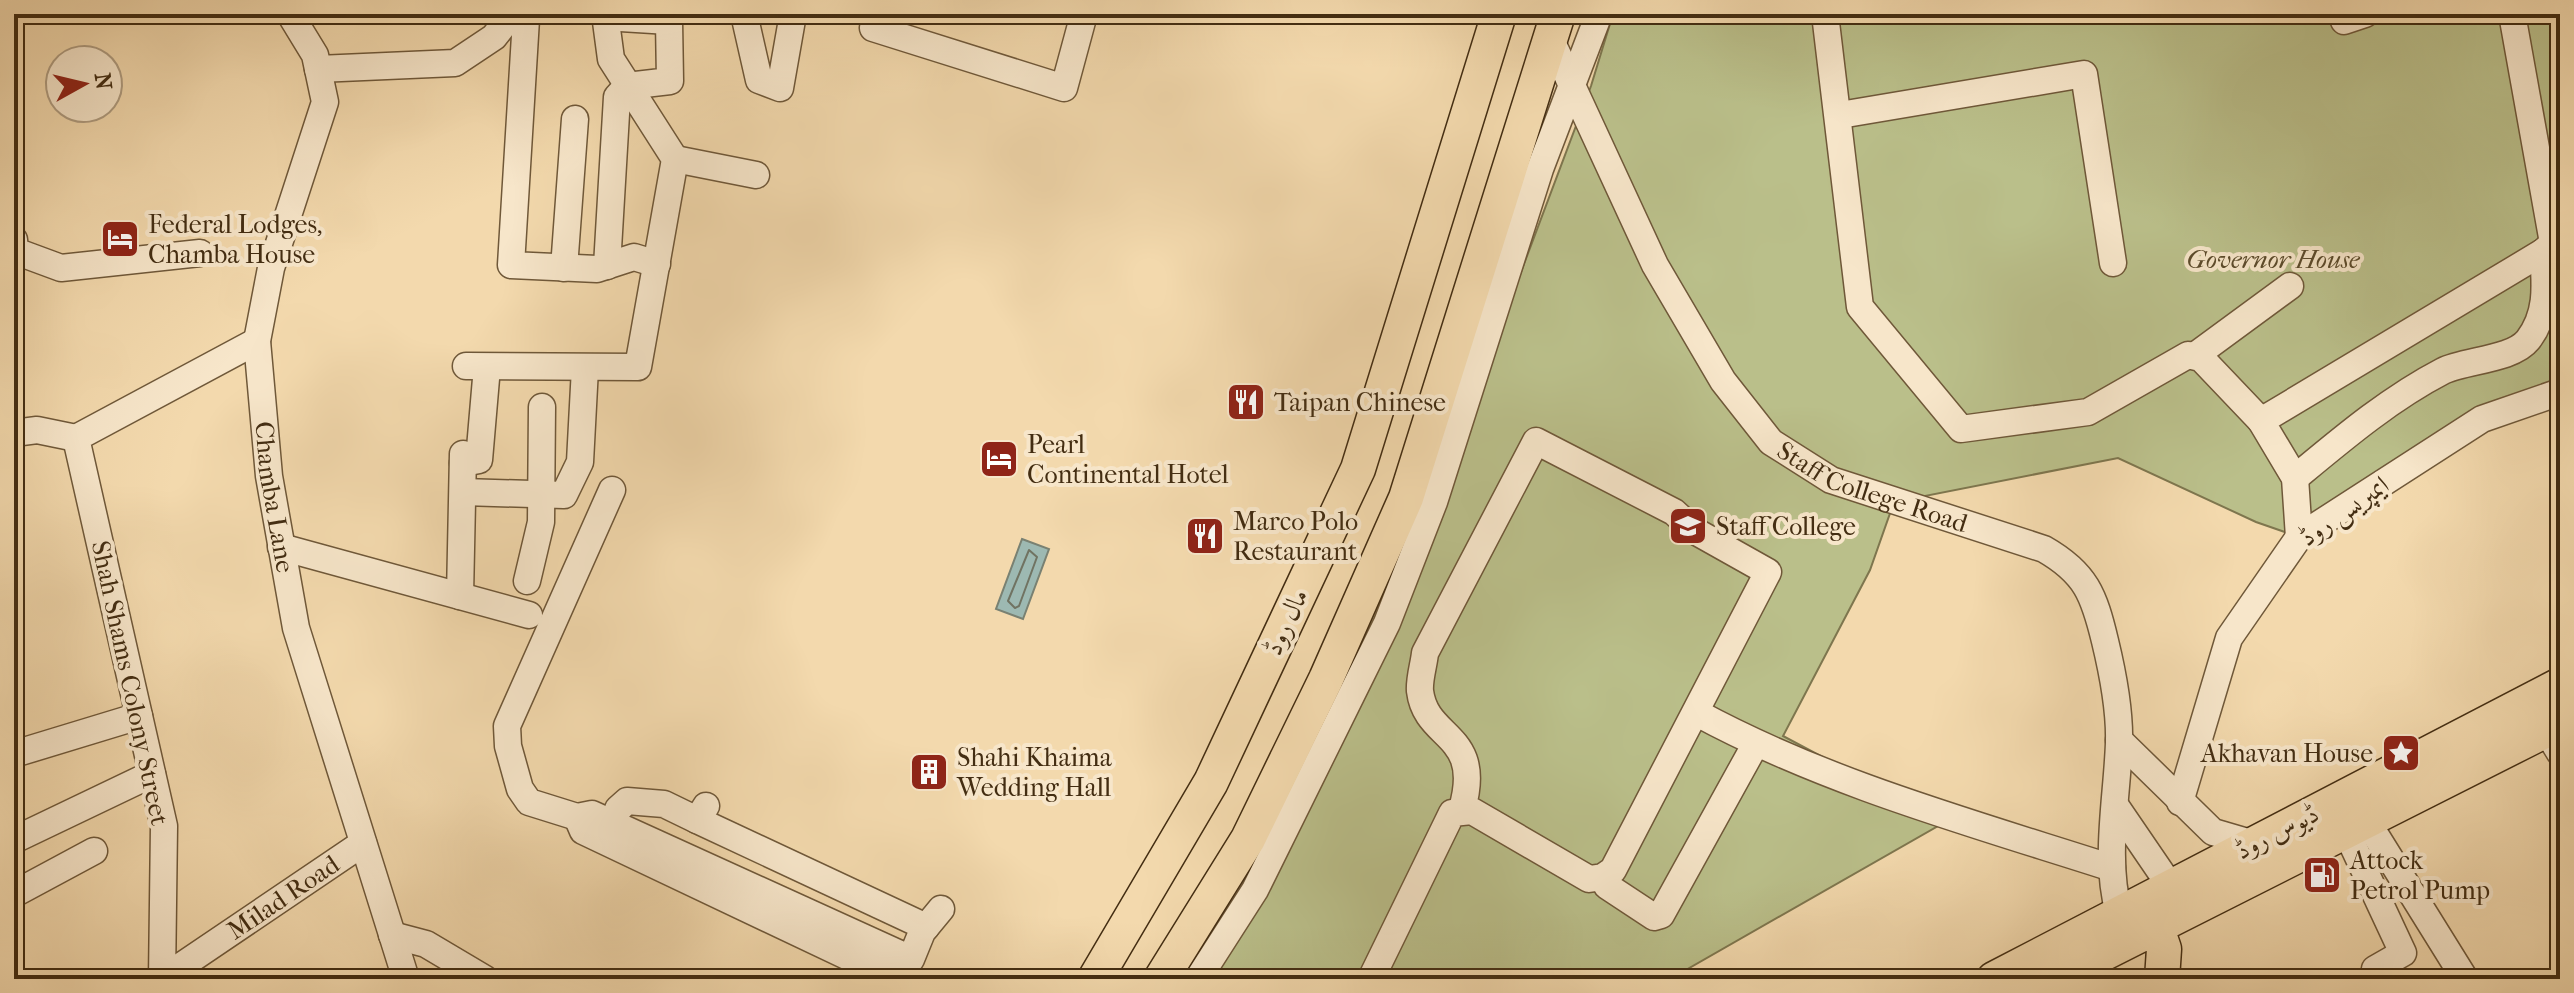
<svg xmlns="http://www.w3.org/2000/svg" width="2574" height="993" viewBox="0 0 2574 993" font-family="'IM FELL French Canon',Amiri,serif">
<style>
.green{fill:#babf8a;stroke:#7e764e;stroke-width:2}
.water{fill:#9db9b2;stroke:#798172;stroke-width:2}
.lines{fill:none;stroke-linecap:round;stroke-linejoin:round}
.shore{stroke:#707362;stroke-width:2}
.minor-casing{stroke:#6f5839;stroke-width:29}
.major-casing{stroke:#432d12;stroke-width:37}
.minor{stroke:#f7e6ca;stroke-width:26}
.major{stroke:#f3d9ad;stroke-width:34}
.labels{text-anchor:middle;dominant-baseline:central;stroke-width:8;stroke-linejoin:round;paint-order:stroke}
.poi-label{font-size:26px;fill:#432d12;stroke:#f7e6ca;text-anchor:start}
.park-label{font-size:26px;font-style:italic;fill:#5b4a2a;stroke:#f7e6ca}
.street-label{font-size:26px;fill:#432d12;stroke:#f7e6ca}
</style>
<rect width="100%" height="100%" fill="#f3d9ad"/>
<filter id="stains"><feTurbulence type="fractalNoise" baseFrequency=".0025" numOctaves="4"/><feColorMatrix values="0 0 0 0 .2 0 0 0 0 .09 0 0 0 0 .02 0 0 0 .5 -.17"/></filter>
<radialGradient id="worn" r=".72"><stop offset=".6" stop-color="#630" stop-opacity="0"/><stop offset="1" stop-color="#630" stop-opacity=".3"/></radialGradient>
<!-- green -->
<path class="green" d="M1613 14H2560V392L2482 419 2299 537 2256 522 2118 458 1894 502 1870 570 1783 736 1945 822 1670 979H1190L1265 844 1498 333 1591 86Z"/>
<!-- water -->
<path class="water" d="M1022 539 1049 549 1023 619 996 609Z"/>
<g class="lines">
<!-- shore -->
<path class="shore" d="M1029 550 1037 557 1019 606 1015 608 1008 601Z"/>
<!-- minor casing -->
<g class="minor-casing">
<g id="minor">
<path id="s1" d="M290 14 315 55 325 102 271 268 257 341 269 476 296 628 406 979"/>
<path d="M522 14 526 19 511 265 597 269 634 257 657 264"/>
<path d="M744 14 759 80 780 88 793 14"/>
<path d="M1825 14 1860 307 1961 429 2088 412 2188 355 2201 358 2261 421"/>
<path d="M2512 14 2553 243"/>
<path d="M604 17 669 21V14"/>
<path d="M2344 21 2365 14"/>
<path d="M873 28 1064 88 1084 14"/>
<path id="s2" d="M1551 40 1655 265 1723 381 1771 442 1831 480 2044 549C2086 573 2094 595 2105 641 2113 674 2120 709 2119 743 2117 799 2104 859 2119 913"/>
<path d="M318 69 455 63 494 37 512 14"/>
<path d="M1840 115 2084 74 2113 263"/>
<path d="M675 159 756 175"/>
<path d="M14 240 15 251 61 268 200 253"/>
<path d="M607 266 617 97 627 86 670 81 669 21"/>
<path d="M564 268 575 119"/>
<path d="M2196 355 2290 286"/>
<path d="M466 366 638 367 675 159 611 59 605 14"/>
<path d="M14 433 37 430 76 438"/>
<path d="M463 463 479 460 487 367"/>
<path d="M2295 478C2342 439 2389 399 2443 371 2465 360 2512 360 2528 340 2549 313 2545 283 2543 252"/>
<path d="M612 490 507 726 508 746 520 789 529 802 577 817 592 814 614 824"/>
<path d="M463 492 564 495 580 462 585 368"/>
<path d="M2299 537 2295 478 2261 421 2543 252 2560 237"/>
<path d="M281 547 529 615"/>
<path d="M527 581 541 522 542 407"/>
<path d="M460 596 463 454"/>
<path d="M1697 713C1826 783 1972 823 2112 868"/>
<path d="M2546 730 2560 753"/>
<path d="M2119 740 2213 832 2254 844"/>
<path d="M14 754 139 716"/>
<path d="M2180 802 2229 638 2299 537 2482 419 2560 392"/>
<path d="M2115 805 2171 887"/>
<path d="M706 806 697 820 664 804 627 801 618 809 614 824 911 959 922 932 941 909"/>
<path d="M577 817 583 831 895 979"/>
<path d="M697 820 926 927"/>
<path d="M2368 823 2465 979"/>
<path d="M2347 833 2403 953 2375 969"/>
<path d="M14 840 152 774"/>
<path d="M1603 877 1607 886 1654 917 1661 915 1755 745"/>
<path d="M14 894 94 851"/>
<path d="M392 935 426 944 485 979"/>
<path d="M162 979 164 826 76 438 257 341"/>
<path id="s3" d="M162 979 363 843"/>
<path d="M1198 979 1255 890 1387 623 1434 502 1540 169 1599 14"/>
<path d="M1371 979 1452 813 1472 811 1589 879 1603 877 1613 870 1768 572 1695 531 1674 512 1536 441 1425 653C1424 664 1419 679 1420 691 1426 741 1484 732 1462 809"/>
</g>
</g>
<!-- major casing -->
<g class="major-casing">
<path id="major" d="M2150 907 2164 949 2162 979
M1095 979 1211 782 1358 469 1499 14
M1161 979 1248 839 1326 679 1406 498 1558 14
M1994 979 2560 685
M2053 979 2560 723"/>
</g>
<!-- minor -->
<use href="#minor" class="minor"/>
<!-- major -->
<use href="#major" class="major"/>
</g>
<!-- icons -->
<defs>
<g id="hotel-square" transform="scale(2)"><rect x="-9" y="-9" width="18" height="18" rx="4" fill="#8f2418" stroke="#f7e6ca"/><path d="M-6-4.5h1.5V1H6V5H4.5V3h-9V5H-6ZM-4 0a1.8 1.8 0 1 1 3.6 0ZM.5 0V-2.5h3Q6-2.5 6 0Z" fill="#fff"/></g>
<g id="restaurant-square" transform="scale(2)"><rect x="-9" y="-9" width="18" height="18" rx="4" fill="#8f2418" stroke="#f7e6ca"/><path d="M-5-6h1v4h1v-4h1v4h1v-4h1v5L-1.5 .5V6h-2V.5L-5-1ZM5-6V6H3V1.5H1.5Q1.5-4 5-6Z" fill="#fff"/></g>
<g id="university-square" transform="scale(2)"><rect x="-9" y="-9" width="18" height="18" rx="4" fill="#8f2418" stroke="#f7e6ca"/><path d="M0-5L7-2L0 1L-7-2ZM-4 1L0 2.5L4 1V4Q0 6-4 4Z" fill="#fff"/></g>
<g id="sight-square" transform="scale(2)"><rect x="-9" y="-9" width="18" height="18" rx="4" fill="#8f2418" stroke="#f7e6ca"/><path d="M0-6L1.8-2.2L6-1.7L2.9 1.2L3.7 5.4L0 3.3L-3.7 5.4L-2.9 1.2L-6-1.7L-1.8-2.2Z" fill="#fff"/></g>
<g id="building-square" transform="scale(2)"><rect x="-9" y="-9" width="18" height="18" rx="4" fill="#8f2418" stroke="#f7e6ca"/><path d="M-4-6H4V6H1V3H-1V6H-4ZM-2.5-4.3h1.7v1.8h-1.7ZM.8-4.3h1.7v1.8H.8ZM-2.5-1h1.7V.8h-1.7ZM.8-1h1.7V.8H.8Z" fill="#fff"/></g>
<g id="fuel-square" transform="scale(2)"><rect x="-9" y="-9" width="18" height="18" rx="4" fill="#8f2418" stroke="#f7e6ca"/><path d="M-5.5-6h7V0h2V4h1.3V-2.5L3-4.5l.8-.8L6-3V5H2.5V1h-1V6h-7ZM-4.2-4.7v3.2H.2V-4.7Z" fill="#fff"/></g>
</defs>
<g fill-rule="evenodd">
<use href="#hotel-square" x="120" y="239"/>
<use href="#restaurant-square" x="1246" y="402"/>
<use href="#hotel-square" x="999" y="459"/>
<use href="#university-square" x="1688" y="526"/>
<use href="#restaurant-square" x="1205" y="536"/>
<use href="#sight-square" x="2401" y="753"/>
<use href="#building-square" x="929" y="772"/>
<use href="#fuel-square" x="2322" y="875"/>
</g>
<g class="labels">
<!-- poi labels -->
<g class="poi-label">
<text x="148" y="224">Federal Lodges,<tspan x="148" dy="30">Chamba House</tspan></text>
<text x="1274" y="402">Taipan Chinese</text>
<text x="1027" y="444">Pearl<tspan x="1027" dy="30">Continental Hotel</tspan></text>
<text x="1233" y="521">Marco Polo<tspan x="1233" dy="30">Restaurant</tspan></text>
<text x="1716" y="526">Staff College</text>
<text x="2373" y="753" text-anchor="end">Akhavan House</text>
<text x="957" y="757">Shahi Khaima<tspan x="957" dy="30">Wedding Hall</tspan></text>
<text x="2350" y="860">Attock<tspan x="2350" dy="30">Petrol Pump</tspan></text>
</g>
<!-- park labels -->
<g class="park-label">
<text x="2273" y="259">Governor House</text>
</g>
<!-- street labels -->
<g class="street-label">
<text stroke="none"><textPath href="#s2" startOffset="572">Staff College Road</textPath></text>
<text stroke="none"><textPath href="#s1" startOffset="502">Chamba Lane</textPath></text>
<text transform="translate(2344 511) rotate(-35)">ایمپریس روڈ</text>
<text transform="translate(1286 622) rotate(-65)">مال روڈ</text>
<text transform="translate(130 683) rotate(78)">Shah Shams Colony Street</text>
<text transform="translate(2277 832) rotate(-27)">ڈیوس روڈ</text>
<text stroke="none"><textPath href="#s3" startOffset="146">Milad Road</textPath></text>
</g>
</g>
<!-- margin -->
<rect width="2574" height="993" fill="none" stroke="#f3d9ad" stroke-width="48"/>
<rect x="16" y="16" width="2542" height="961" fill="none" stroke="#432d12" stroke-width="4"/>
<rect x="24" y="24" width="2526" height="945" fill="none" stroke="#432d12" stroke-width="2"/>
<!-- north arrow -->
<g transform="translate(84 84) rotate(82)"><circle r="38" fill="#f7e6ca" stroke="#af9c80" stroke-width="2"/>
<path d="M0-6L14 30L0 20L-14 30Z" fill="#8f2418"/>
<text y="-12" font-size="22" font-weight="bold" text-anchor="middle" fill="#432d12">N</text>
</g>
<rect width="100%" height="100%" filter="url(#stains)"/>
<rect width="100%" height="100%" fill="url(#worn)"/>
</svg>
